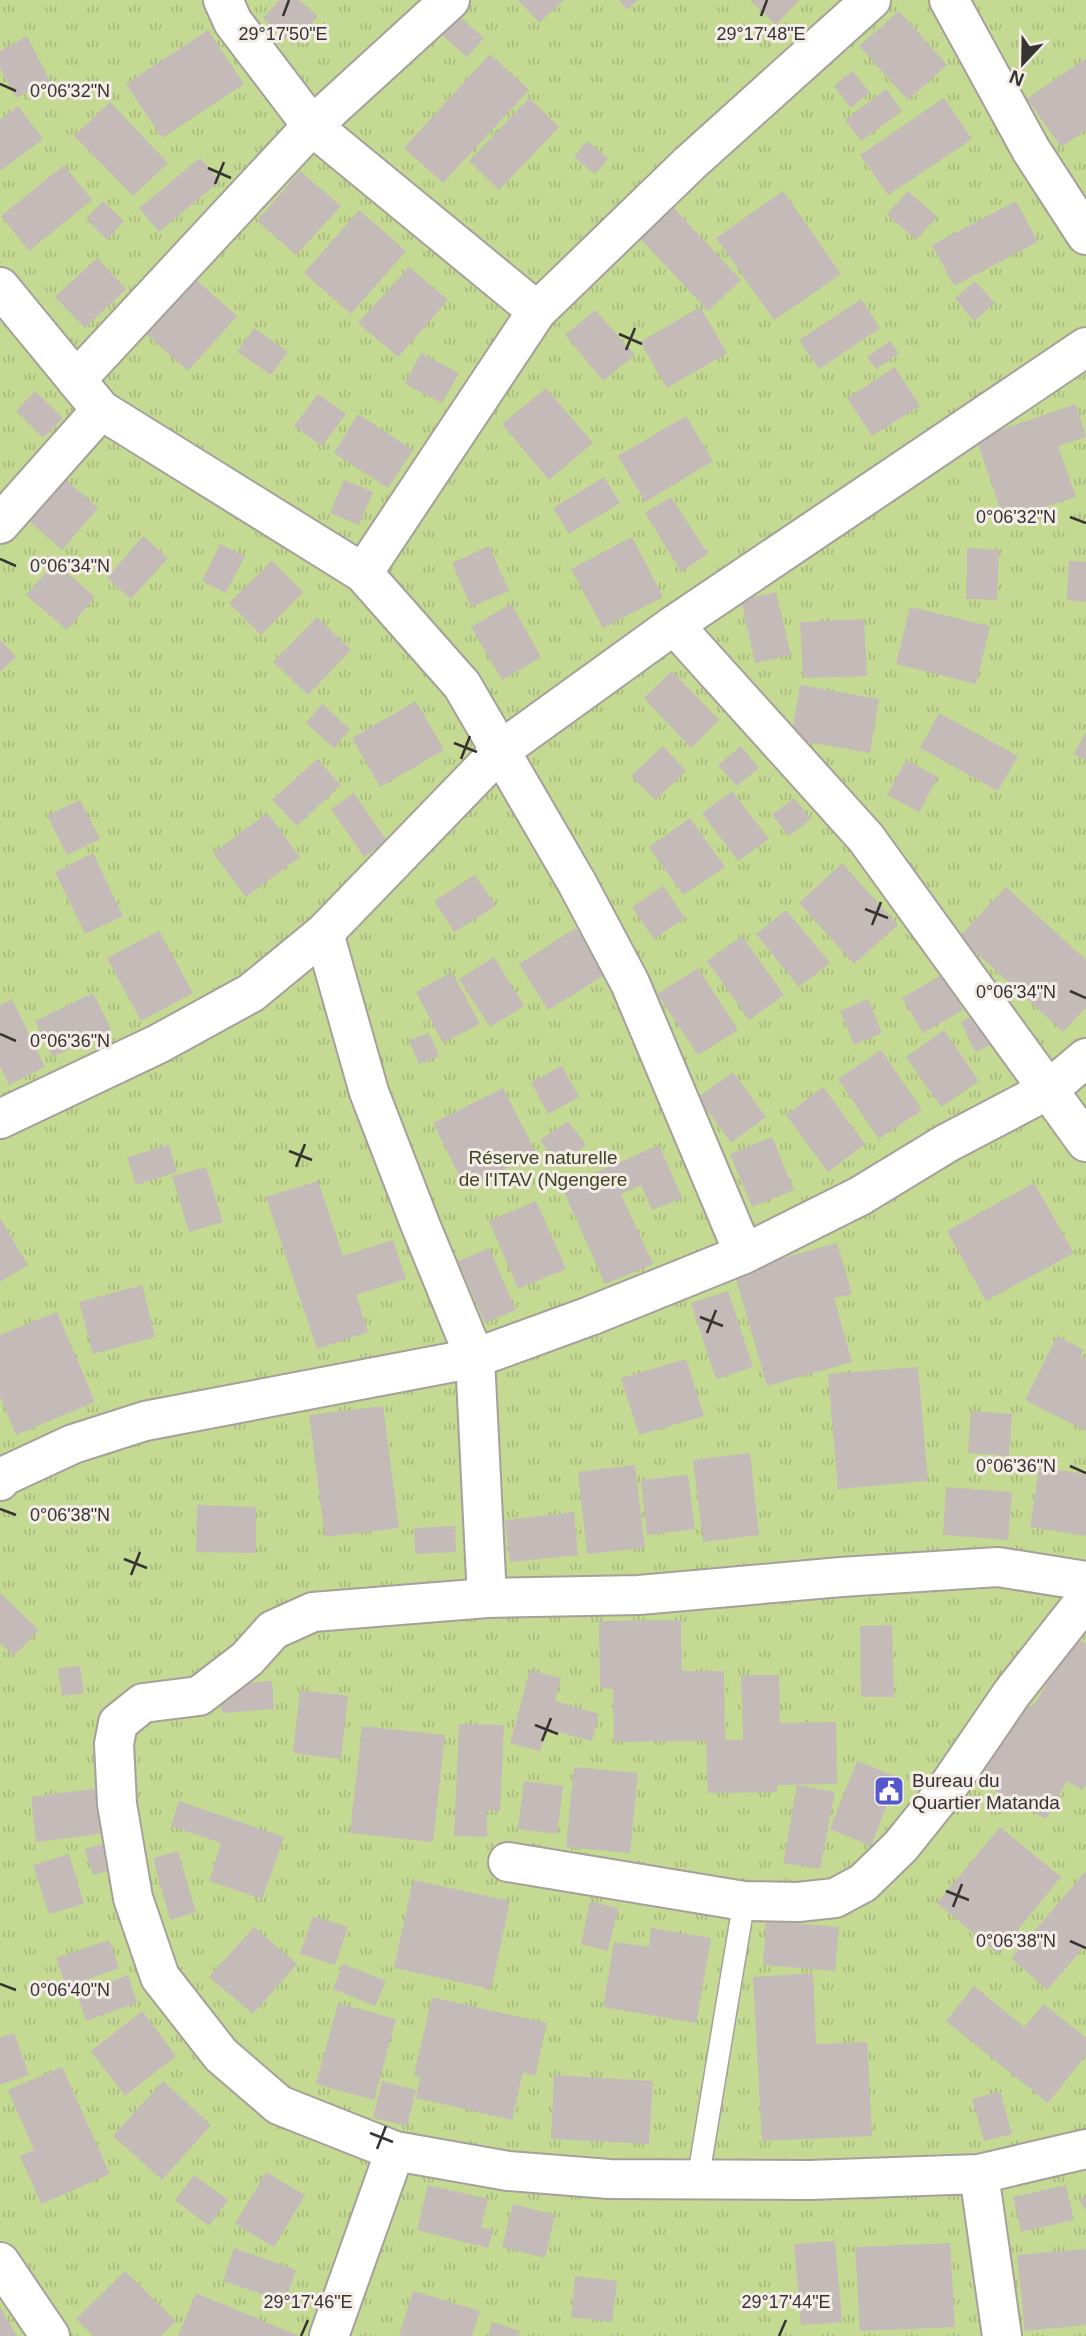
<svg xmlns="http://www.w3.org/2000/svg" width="1086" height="2336" viewBox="0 0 1086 2336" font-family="Arial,sans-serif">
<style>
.grass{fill:url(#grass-tufts)}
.building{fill:#c4bbb9}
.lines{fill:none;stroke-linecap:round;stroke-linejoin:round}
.service-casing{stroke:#a6a09b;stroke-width:24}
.minor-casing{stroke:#a6a09b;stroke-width:42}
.service{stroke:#fff;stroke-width:21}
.minor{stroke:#fff;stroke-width:38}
.ticks{fill:none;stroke:#363331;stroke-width:2.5}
.labels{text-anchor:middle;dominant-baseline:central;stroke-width:6;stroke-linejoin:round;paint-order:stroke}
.park-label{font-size:19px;fill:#3c471f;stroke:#f3ece7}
.poi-label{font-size:19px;fill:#363331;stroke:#f3ece7;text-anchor:start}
.ticks-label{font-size:18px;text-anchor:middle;fill:#363331;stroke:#f3ece7;stroke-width:6;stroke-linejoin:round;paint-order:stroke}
</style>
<defs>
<pattern id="grass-tufts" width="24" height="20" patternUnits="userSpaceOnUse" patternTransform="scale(1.75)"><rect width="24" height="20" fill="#c4d991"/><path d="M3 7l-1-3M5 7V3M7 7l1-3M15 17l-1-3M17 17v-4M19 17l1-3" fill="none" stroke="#a9bb7e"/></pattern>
</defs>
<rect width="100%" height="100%" fill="#f3ece7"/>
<!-- grass -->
<path class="grass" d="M0 0H1086V2336H0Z"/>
<!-- building -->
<path class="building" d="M279 0H299L318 16 293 45 263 18Z
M518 0H564L539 23Z
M619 0H638L627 10Z
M750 0H799L776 25Z
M899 11 947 65 908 100 859 46Z
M458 15 484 38 467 57 441 34Z
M208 30 244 84 162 138 126 84Z
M27 36 50 81 16 98 0 68V51Z
M490 54 529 90 443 183 404 148Z
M1086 58V130L1061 147 1027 99Z
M852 71 870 92 851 108 834 86Z
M886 89 902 111 861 141 845 120Z
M529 98 559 127 499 190 469 161Z
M944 98 972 139 888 195 860 155Z
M110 102 168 163 133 196 74 136Z
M18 106 43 139 0 171V120Z
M587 141 608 158 595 174 574 157Z
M200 158 220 181 159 232 139 208Z
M64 165 92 200 29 251 1 216Z
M300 171 341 206 296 255 257 221Z
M783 191 841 274 774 320 716 238Z
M908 191 937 217 916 240 887 214Z
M103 201 124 221 107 240 86 219Z
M1016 201 1038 242 954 286 932 245Z
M670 204 741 280 708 311 637 235Z
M359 210 406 251 351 314 304 273Z
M97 258 126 289 85 328 55 297Z
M409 267 448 300 398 357 358 323Z
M194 278 237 316 188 371 145 333Z
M975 281 995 303 974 321 955 298Z
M861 299 880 328 819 369 799 340Z
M700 307 727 353 667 388 640 342Z
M595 310 635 355 603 381 565 335Z
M254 328 288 352 271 375 237 352Z
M890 341 899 353 876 369 867 357Z
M421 353 459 373 442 403 405 384Z
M895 367 920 406 872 436 847 398Z
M546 388 593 443 549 480 502 424Z
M35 391 63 418 43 438 16 411Z
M318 394 346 414 322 446 294 426Z
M1076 404 1086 437 1058 446 1076 497 1004 520 976 438Z
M358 414 413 450 388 488 334 453Z
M686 416 713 461 645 502 618 456Z
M604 477 620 503 569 534 553 508Z
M66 480 98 508 62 550 30 522Z
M344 480 373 492 359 525 330 513Z
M671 497 708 554 681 572 645 513Z
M143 536 168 558 131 599 107 578Z
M632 537 663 597 603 628 571 569Z
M220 544 245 556 226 593 202 581Z
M489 546 509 591 471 607 452 563Z
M967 548 999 550 997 600 966 599Z
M272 561 303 592 261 635 229 603Z
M1069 561 1086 562V602L1067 600Z
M55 562 95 597 67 630 26 595Z
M776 592 791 655 755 663 741 600Z
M511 604 541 657 502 680 471 627Z
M910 607 990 626 976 684 896 664Z
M317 617 351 650 308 695 273 662Z
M864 619 867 676 803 678 800 622Z
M0 640 16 657 0 672Z
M672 671 719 720 691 748 644 698Z
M800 685 879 699 870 753 791 739Z
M416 701 444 750 380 787 352 738Z
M322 704 350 729 334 748 306 723Z
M939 713 1018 756 998 791 920 748Z
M1086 732V760L1074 754Z
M663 746 686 771 655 800 631 776Z
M741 746 759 768 737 786 718 765Z
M317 759 341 785 297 826 272 800Z
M906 760 938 777 919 812 887 795Z
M732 791 769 839 738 861 702 813Z
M354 793 387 841 364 857 331 809Z
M794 798 811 819 789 836 772 815Z
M80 800 100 839 67 855 47 815Z
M267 813 300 857 246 897 213 853Z
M690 818 725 867 683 895 649 847Z
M93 853 123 916 85 934 55 872Z
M842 863 898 925 854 964 799 903Z
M475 875 496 906 454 932 434 901Z
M663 886 685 918 654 939 632 907Z
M1006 887 1086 960V1007L1063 1032 959 937Z
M786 910 830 963 799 987 756 934Z
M576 928 605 975 548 1010 519 964Z
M159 931 193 993 141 1021 107 958Z
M742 936 784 995 749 1020 707 961Z
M494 957 524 1006 490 1027 459 979Z
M698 968 738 1030 698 1055 657 994Z
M452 972 480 1024 443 1043 416 992Z
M942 975 963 1010 923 1033 902 998Z
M93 993 111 1029 53 1057 35 1021Z
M12 999 45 1067 9 1085 0 1066V1005Z
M868 999 882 1033 854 1045 840 1011Z
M980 1012 995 1043 975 1052 961 1022Z
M944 1030 979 1081 941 1107 906 1057Z
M429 1033 439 1056 419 1064 409 1040Z
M881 1050 922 1110 879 1139 838 1079Z
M562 1066 579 1097 548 1114 531 1082Z
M733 1072 766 1117 731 1143 698 1097Z
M823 1087 865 1144 828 1172 786 1115Z
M503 1088 536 1153 466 1189 433 1123Z
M568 1121 586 1145 558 1165 540 1140Z
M772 1137 794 1190 752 1207 730 1154Z
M169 1145 177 1172 136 1185 127 1157Z
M659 1145 682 1198 652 1210 641 1185 621 1194 653 1264 605 1284 562 1187Z
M206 1167 223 1222 189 1232 172 1176Z
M318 1181 343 1256 393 1240 406 1279 356 1295 368 1332 317 1349 266 1197Z
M1034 1183 1074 1253 986 1301 947 1231Z
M536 1201 566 1269 518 1289 489 1221Z
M0 1218 28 1265 0 1282Z
M837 1243 852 1294 834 1298 852 1362 767 1386 734 1272Z
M489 1248 516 1310 485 1323 458 1261Z
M142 1285 155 1337 93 1354 79 1302Z
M728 1291 753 1367 716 1379 691 1303Z
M57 1312 95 1402 16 1435 0 1396V1335Z
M1057 1336 1084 1350 1080 1356 1086 1359V1431L1025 1400Z
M686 1359 704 1416 639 1435 621 1378Z
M918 1367 928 1481 838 1489 828 1374Z
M383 1406 399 1528 325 1537 309 1415Z
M971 1411 1012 1414 1009 1456 968 1453Z
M750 1453 759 1535 703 1542 693 1460Z
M635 1465 645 1548 587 1554 578 1472Z
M1039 1467 1086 1474V1536L1030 1527Z
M688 1475 695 1529 647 1535 641 1480Z
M946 1487 1012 1492 1008 1540 943 1535Z
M197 1505 256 1507V1553L196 1552Z
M574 1512 578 1555 510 1562 505 1520Z
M455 1526 456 1552 415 1554 414 1528Z
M0 1593 39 1630 14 1656 0 1643Z
M681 1620 682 1671H724L725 1740H743L741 1675H779L780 1723 836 1722 837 1784 777 1785V1792L708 1793 706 1741 614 1742 613 1689 600 1688 599 1621Z
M892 1625 894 1697H861L860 1626Z
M1074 1637 1086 1644V1784L1082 1790 1067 1781 1046 1819 971 1777 1016 1698 1033 1707Z
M80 1666 84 1693 62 1696 58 1668Z
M530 1670 561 1678 555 1701 599 1714 592 1741 547 1729 540 1751 510 1743Z
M272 1681 274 1709 222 1713 220 1685Z
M300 1690 348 1696 341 1759 293 1753Z
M459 1724 504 1725 500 1811 487 1810V1837L454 1836Z
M362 1726 445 1735 433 1842 350 1833Z
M857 1761 898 1777 871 1846 830 1829Z
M574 1767 638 1773 630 1853 566 1847Z
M524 1781 563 1786 557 1834 518 1829Z
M797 1785 835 1792 820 1869 783 1863Z
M100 1788 106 1833 36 1842 31 1797Z
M179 1801 284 1837 262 1899 209 1881 221 1843 171 1826Z
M1000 1827 1061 1877 998 1954 937 1903Z
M102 1844 110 1870 93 1875 85 1849Z
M178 1851 196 1912 170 1920 153 1858Z
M69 1854 84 1904 49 1914 33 1865Z
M1086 1871V1945L1047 1990 1011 1958Z
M413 1880 510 1901 491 1989 394 1968Z
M590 1901 618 1908 608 1951 581 1944Z
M313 1916 348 1927 335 1965 300 1954Z
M766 1921 839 1927 835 1971 763 1965Z
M254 1927 297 1964 253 2014 209 1977Z
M651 1928 711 1938 696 2023 603 2007 614 1942 649 1947Z
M109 1940 119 1968 66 1987 56 1958Z
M343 1964 386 1981 375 2006 333 1989Z
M813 1973 816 2044 867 2042 872 2136 762 2141 753 1977Z
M128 1975 137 2003 86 2021 77 1994Z
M974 1986 1024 2027 1044 2004 1086 2038V2055L1048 2103 946 2021Z
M432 1997 547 2023 535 2076 523 2072 512 2120 416 2098 420 2077 414 2075Z
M338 2003 396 2019 374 2100 316 2084Z
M142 2011 176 2056 125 2096 91 2051Z
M14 2033 29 2075 0 2085V2038Z
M62 2067 110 2174 41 2204 20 2156 34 2150 8 2090Z
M554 2075 653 2081 649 2144 551 2139Z
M163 2081 211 2125 162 2180 113 2136Z
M382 2081 416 2090 407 2126 373 2118Z
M1000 2091 1012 2134 984 2141 972 2099Z
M266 2172 305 2195 274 2247 235 2224Z
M194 2175 228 2200 209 2226 175 2200Z
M428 2185 488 2199 481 2227 493 2231 488 2248 417 2230Z
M1066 2185 1074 2220 1021 2232 1013 2197Z
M1086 2195V2210L1079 2200Z
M513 2204 555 2215 545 2258 502 2247Z
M835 2241 842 2322 801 2325 794 2244Z
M950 2243 955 2327 860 2331 855 2247Z
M234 2248 296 2270 285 2302 223 2281Z
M1086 2249V2325L1025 2331 1017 2255Z
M125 2271 176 2321 161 2336H93L76 2319Z
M575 2276 617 2281 612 2322 571 2317Z
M413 2291 480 2311 472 2336H399Z
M196 2293 299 2336H178Z
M0 2307 17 2336H0Z
M492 2322 520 2331 519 2336H488Z"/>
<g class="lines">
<!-- service casing -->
<g class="service-casing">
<path id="service" d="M698 2179 744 1901"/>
</g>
<!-- minor casing -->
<g class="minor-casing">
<path id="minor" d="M223 0 233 22 312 126 537 311
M949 0 1031 150 1086 235
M0 287 101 410 363 573 462 685 577 883 630 983 744 1254
M76 380 312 126 450 0
M0 524 101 410
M363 573 537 311 690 163 871 0
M674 625 866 838 1086 1142
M324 933 369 1092 420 1224 475 1358 487 1598
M0 1119 158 1044 251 993 324 933 501 750 674 625 1086 347
M0 1481 4 1476 73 1444 145 1421 475 1358 590 1316 744 1254 860 1196 947 1143 1048 1090 1086 1058
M1086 1581 998 1567 841 1577 639 1595 487 1598 313 1612 273 1630 247 1659 199 1696 143 1703 118 1723 114 1744 117 1804 133 1898 160 1977 221 2055 279 2105 395 2151 508 2171 609 2179 810 2180 979 2174 1086 2149
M508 1862 744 1901 798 1902 835 1898 863 1883 901 1846 945 1791 1012 1693 1086 1599
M979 2174 1002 2336
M0 2262 50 2336
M329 2336 395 2151"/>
</g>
<!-- service -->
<use href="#service" class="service"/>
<!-- minor -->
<use href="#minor" class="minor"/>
</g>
<!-- ticks -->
<path class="ticks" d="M283 16 289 0M761 16 767 0M0 84 16 91M208 168 231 178M215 184 224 162M619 334 642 344M626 350 635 328M1070 517 1086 523M0 559 16 566M454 743 477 752M461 759 470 736M865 909 888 918M872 925 881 902M1070 991 1086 998M0 1034 16 1041M289 1151 312 1160M296 1167 305 1144M700 1317 723 1326M707 1333 716 1310M1070 1466 1086 1473M0 1509 16 1515M124 1559 147 1568M131 1575 140 1552M535 1725 558 1734M542 1741 551 1718M946 1891 969 1900M953 1907 962 1884M1070 1941 1086 1948M0 1984 16 1990M370 2133 393 2142M377 2149 386 2126M301 2336 308 2320M779 2336 786 2320"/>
<!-- icons -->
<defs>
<g id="civic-square" transform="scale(1.575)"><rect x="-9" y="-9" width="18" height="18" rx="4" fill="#5457ce" stroke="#f3ece7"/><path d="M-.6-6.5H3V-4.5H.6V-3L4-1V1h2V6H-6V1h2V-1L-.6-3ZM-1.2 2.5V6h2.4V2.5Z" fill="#fff"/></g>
</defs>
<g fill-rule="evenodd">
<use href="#civic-square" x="889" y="1791"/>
</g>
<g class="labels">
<!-- park labels -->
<g class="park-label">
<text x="543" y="1157">Réserve naturelle<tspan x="543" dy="22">de l'ITAV (Ngengere</tspan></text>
</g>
<!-- poi labels -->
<g class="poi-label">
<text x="912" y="1780">Bureau du<tspan x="912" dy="22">Quartier Matanda</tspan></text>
</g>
</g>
<g class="ticks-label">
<text x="283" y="40">29°17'50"E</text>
<text x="761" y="40">29°17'48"E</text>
<text x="70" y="97">0°06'32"N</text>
<text x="1016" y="523">0°06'32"N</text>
<text x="70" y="572">0°06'34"N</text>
<text x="1016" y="998">0°06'34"N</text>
<text x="70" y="1047">0°06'36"N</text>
<text x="1016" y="1472">0°06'36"N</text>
<text x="70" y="1521">0°06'38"N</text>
<text x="1016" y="1947">0°06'38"N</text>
<text x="70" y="1996">0°06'40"N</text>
<text x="308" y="2308">29°17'46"E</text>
<text x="786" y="2308">29°17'44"E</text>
</g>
<!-- north arrow -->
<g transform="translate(1023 63) rotate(202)" stroke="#f3ece7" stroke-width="5" paint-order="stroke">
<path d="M0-5L12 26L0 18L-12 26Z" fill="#363331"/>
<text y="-10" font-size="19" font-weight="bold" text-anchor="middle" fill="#363331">N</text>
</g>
</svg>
